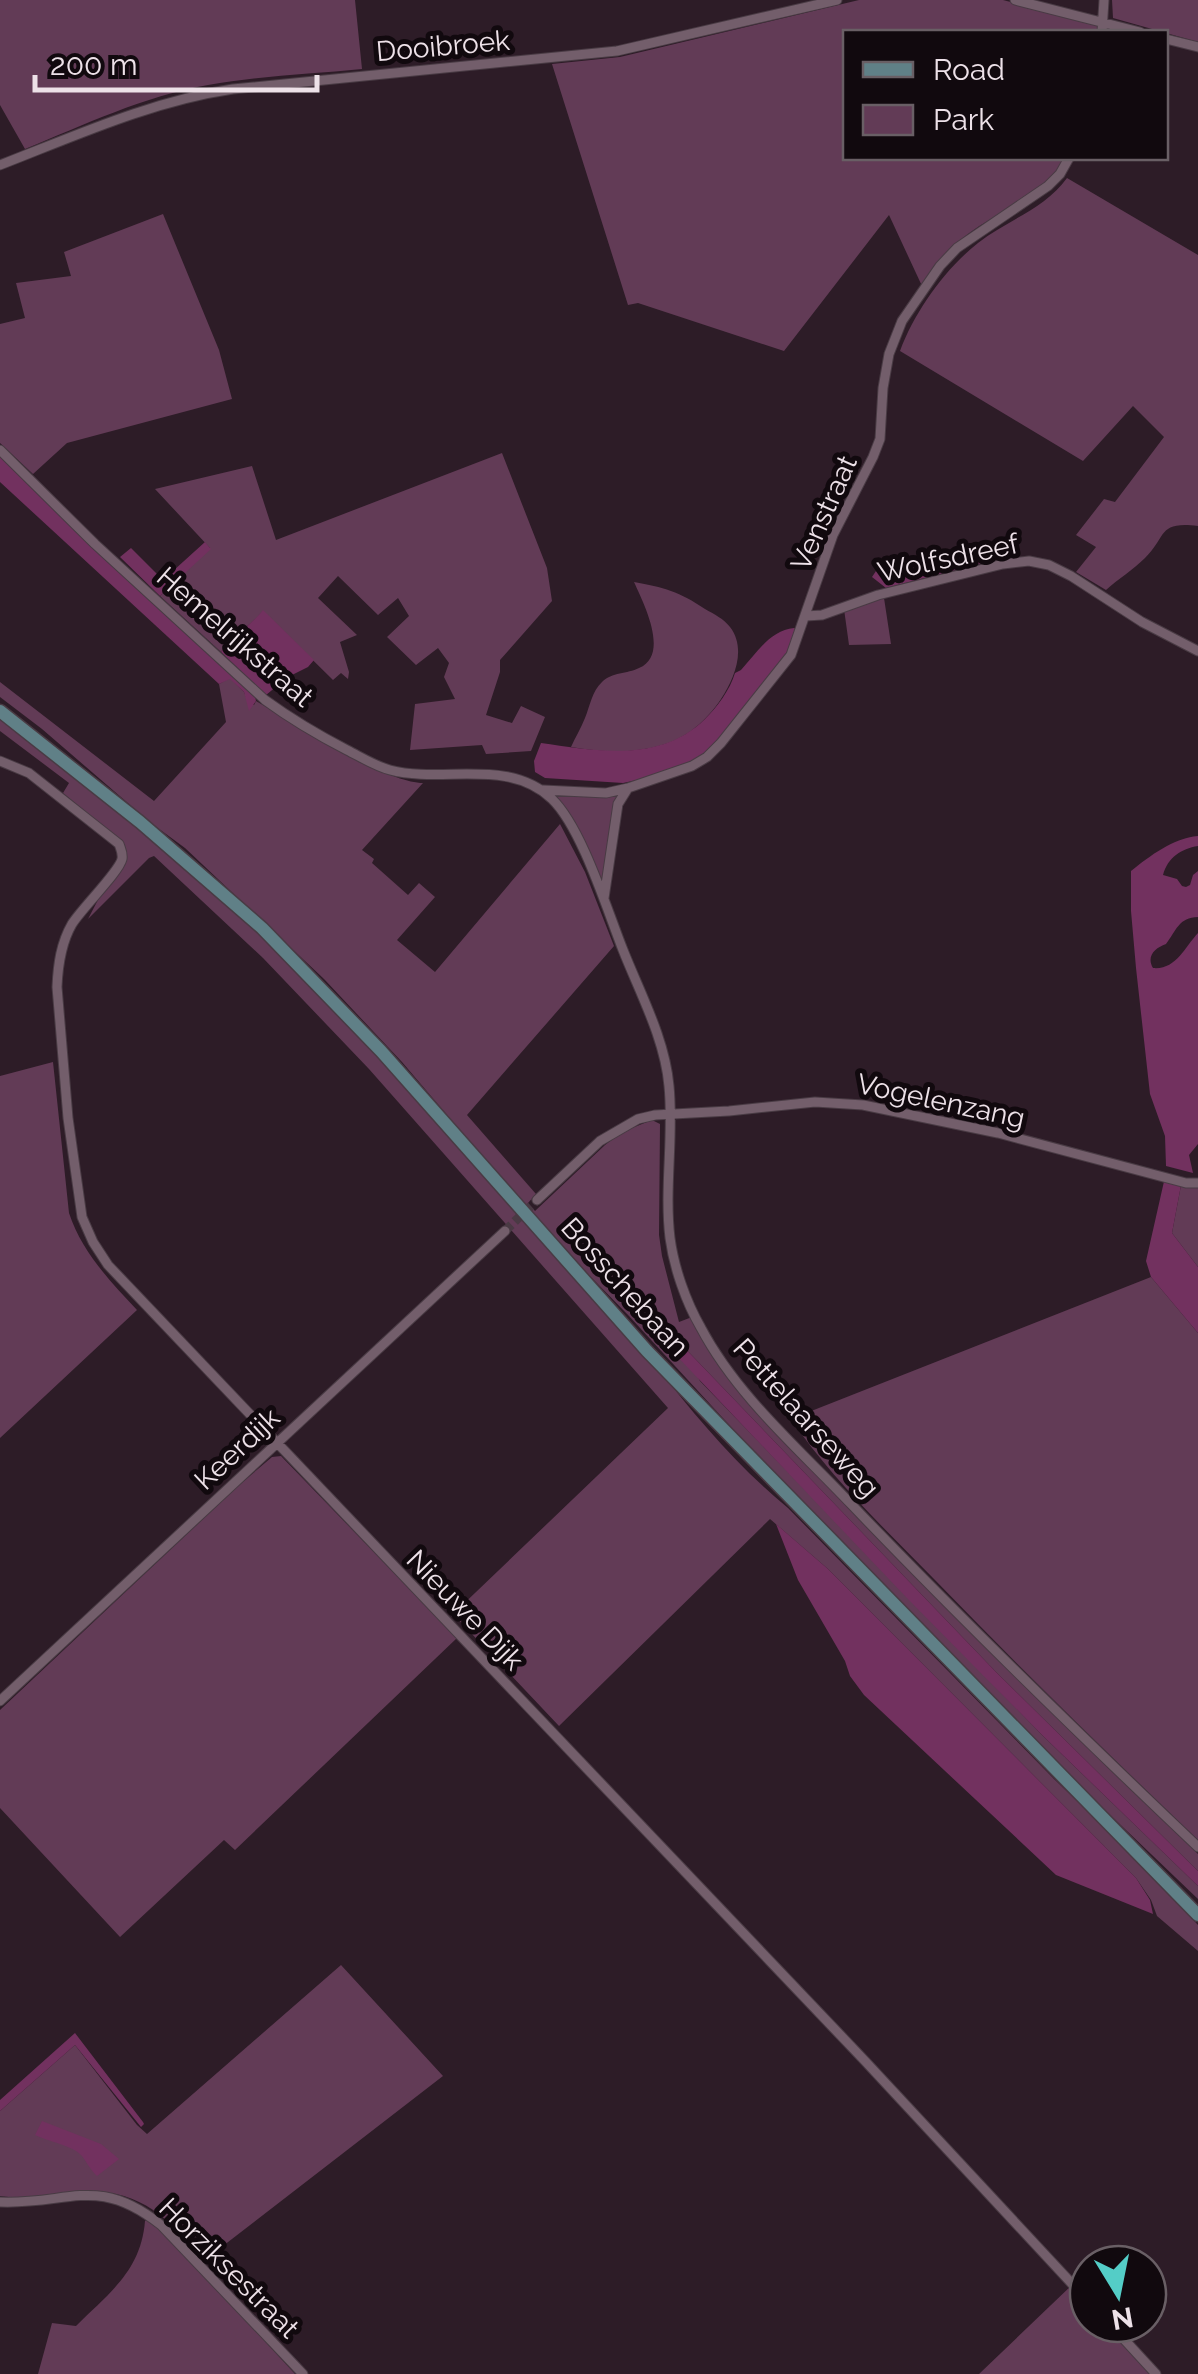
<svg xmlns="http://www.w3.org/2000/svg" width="1198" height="2374" viewBox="0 0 1198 2374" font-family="Raleway,sans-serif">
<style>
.green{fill:#623b56}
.forest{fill:#72315f}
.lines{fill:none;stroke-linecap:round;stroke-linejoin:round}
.minor-tunnel{stroke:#4a3a44;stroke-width:9;stroke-dasharray:9 4.5;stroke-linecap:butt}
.minor-casing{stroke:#493b44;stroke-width:11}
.secondary-casing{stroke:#493b44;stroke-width:15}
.minor{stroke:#735e6b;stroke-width:9}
.secondary{stroke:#608087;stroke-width:12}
.labels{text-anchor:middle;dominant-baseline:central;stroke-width:10;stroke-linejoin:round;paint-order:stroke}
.street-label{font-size:28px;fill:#ede1e8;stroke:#11090e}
</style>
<rect width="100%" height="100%" fill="#2d1c27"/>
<!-- green -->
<path class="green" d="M0 0H355L362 69C311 74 258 76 208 85 144 96 84 125 25 149L0 105Z
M859 0H1003L1099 26 1098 32H846V158H1066C1044 196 1002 209 968 234 949 248 934 266 922 286L889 215 784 351 638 303 628 305 552 64 620 57Z
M1112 0H1198V42L1113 18Z
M1067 178 1198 255V526C1157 521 1167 537 1145 558 1133 570 1118 579 1106 590L1076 572 1096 547 1076 535 1104 499 1115 502 1164 437 1133 406 1083 461 900 351C915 311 945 269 978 243 1007 220 1045 209 1067 178Z
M163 214 219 350 232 399 67 443 33 474 0 443V324L25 318 16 283 71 276 64 252Z
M502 453 547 568 552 601 500 660V672L486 715 512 723 521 706 545 717 531 751 486 754 482 745 410 750 415 704 455 699 444 677 449 663 438 648 416 665 387 637 409 616 398 598 378 615 338 576 318 598 357 635 340 642 349 672 348 679 341 673 333 680 263 611C250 627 232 635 221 652L160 596 210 548 155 489 252 466 276 540Z
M634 582C663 587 680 592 705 609 714 614 724 619 730 627 747 649 734 679 721 699 707 720 687 738 662 745 632 754 601 752 571 747 575 738 581 728 585 718 590 706 592 691 602 682 612 672 627 674 639 668 670 655 644 604 634 582Z
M884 598 891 644 849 645 844 609Z
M230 678 244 692 248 702 254 705 256 701C293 722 385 783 423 783L362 850 374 859 372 863 408 895 419 883 435 897 397 940 435 972 560 824 585 872 614 946 467 1115 536 1194 528 1203 535 1211 605 1145 622 1132 652 1120 660 1124 659 1235 662 1256 679 1322 692 1317 717 1359 893 1553 1018 1679 1198 1854V1871L996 1672 679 1342 700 1381 1042 1735 1198 1886V1899L1036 1744 898 1603 744 1441 629 1316 544 1229 402 1062 324 979 185 848 151 823 42 729 0 697V682L154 801 226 722 219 684Z
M0 712 192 869 284 956 363 1041 656 1366C696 1417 738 1467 788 1508L1054 1779 1181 1901V1907L1198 1925V1951L1157 1916 1151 1900 1136 1878 828 1569 770 1519 559 1726 453 1614 668 1408 369 1069 263 958 154 856 149 858 88 919 100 896 127 859 126 852 122 842 63 793 69 783 0 731Z
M555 794H620L603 883 554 796Z
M53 1062 69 1213C82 1252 109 1280 137 1310L0 1438V1076Z
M1182 1180 1198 1182V1267L1172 1233Z
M1151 1277 1198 1333V1840C1108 1754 1019 1667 933 1578 883 1527 831 1478 791 1419Z
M281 1456 457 1638 235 1850 224 1840 120 1937 0 1808V1710L238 1486 272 1457Z
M341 1965 443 2076 206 2259C163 2214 138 2186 71 2192 47 2194 24 2200 0 2196V2111L75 2045 137 2125 147 2134Z
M148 2219 161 2228 295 2374H38L52 2323 76 2326C109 2293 141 2271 145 2221Z
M1073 2284 1088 2300V2324H1110L1156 2374H979Z"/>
<!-- forest -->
<path class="forest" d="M0 453 255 696 256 701 249 711 244 692 230 679 219 684 0 482Z
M205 542 211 549 160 596 120 557 131 548 163 580Z
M988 551 998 559 886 588 872 577 876 571 887 579Z
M263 610 314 660 308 667 288 677 266 695 221 652C232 635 250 627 263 610Z
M794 628 800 631 789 652 712 749 690 764 651 777 623 783 545 778 535 772 534 761 541 743C597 751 660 763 705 719 717 707 730 690 735 673L741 670C756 654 770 630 794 628Z
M1198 836V846C1181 849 1168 857 1163 875L1177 879 1182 886 1186 887 1190 885 1193 875 1198 871V917C1179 917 1176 931 1166 944 1155 948 1146 956 1153 968 1176 970 1184 948 1198 933V1144L1189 1155 1193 1173 1166 1166 1165 1136 1150 1094 1136 968 1131 911V871C1150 856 1173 838 1198 836Z
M1165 1177 1182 1180 1172 1233 1198 1267V1333L1151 1277 1146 1261Z
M668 1334 679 1342 996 1672 1198 1871V1886L1042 1735 907 1598 672 1351Z
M776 1524 828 1569 1136 1878 1150 1900 1153 1914 1056 1875 864 1695 850 1676 845 1661 798 1580Z
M75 2033 143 2122 144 2124 141 2127 75 2045 0 2111V2100Z
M42 2121 101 2144 119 2159 97 2176C90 2169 87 2163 82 2156 74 2146 47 2141 35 2135Z"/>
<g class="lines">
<!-- minor-tunnel -->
<path class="minor-tunnel" d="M505 1231 537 1200"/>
<!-- minor casing -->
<g class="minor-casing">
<path id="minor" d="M1015 0 1140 32
M1102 32 1104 0
M1166 39 1198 47
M0 165C77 135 152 101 233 89L617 51 837 0
M0 450 95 544 265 700C291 719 318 735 347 750 361 757 375 766 390 770 443 784 508 757 552 799 582 828 607 910 623 950 640 993 665 1039 669 1086 674 1136 664 1188 670 1238 674 1268 686 1302 701 1328 737 1396 799 1449 851 1504 964 1622 1080 1735 1198 1847
M806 616 822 615 878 595 1003 564 1029 561 1049 565 1071 576 1142 622 1198 651
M0 761 29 773 119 844C121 850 123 853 122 859 119 872 82 908 72 924 61 943 58 964 57 987L68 1118 82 1217 93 1242 108 1265 865 2061 1088 2301
M543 790 606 793 628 788 692 766 707 757 721 743 791 655 833 535 873 457 880 439 883 388 889 354 902 321 940 266 957 248 1048 186 1060 174 1069 158
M604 898 618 804 628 788
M537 1200 600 1141 638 1119 655 1115 729 1111 815 1102 863 1105 998 1133 1186 1183H1198
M0 1701 505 1231
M0 2202C69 2205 97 2174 161 2225L303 2374
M1110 2324 1156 2374"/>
</g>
<!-- secondary casing -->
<g class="secondary-casing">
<path id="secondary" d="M0 711 140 822 262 928 381 1051 647 1351 1198 1915"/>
</g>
<!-- minor -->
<use href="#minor" class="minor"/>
<!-- secondary -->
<use href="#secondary" class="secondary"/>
</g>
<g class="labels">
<!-- street labels -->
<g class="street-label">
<text transform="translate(443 46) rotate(-5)">Dooibroek</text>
<text transform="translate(824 513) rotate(-66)">Venstraat</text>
<text transform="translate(948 558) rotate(-12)">Wolfsdreef</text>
<text transform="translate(235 637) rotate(41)">Hemelrijkstraat</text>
<text transform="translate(941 1101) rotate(12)">Vogelenzang</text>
<text transform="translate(625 1287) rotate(48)">Bosschebaan</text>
<text transform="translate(806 1418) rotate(48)">Pettelaarseweg</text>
<text transform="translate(237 1449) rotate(-43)">Keerdijk</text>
<text transform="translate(465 1610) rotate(46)">Nieuwe Dijk</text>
<text transform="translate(229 2268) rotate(45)">Horziksestraat</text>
</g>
</g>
<!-- legend -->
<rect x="843" y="30" width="325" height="130" fill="#11090e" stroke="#695f65" stroke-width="2.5"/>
<rect x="863" y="62" width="50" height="15" fill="#608087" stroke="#695f65" stroke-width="2.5"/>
<text x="933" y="80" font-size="30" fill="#ede1e8">Road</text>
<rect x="863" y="105" width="50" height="30" fill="#623b56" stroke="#695f65" stroke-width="2.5"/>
<text x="933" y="130" font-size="30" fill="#ede1e8">Park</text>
<!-- north arrow -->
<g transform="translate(1118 2294) rotate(170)"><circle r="48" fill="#11090e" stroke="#695f65" stroke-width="2.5"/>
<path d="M0-8L18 38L0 25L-18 38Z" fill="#54cdc7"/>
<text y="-15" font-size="28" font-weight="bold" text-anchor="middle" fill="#ede1e8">N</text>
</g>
<!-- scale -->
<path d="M35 75v15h282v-15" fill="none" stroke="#ede1e8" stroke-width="5"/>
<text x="50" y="75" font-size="30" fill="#ede1e8" stroke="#11090e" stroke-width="8" paint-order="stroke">200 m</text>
</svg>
